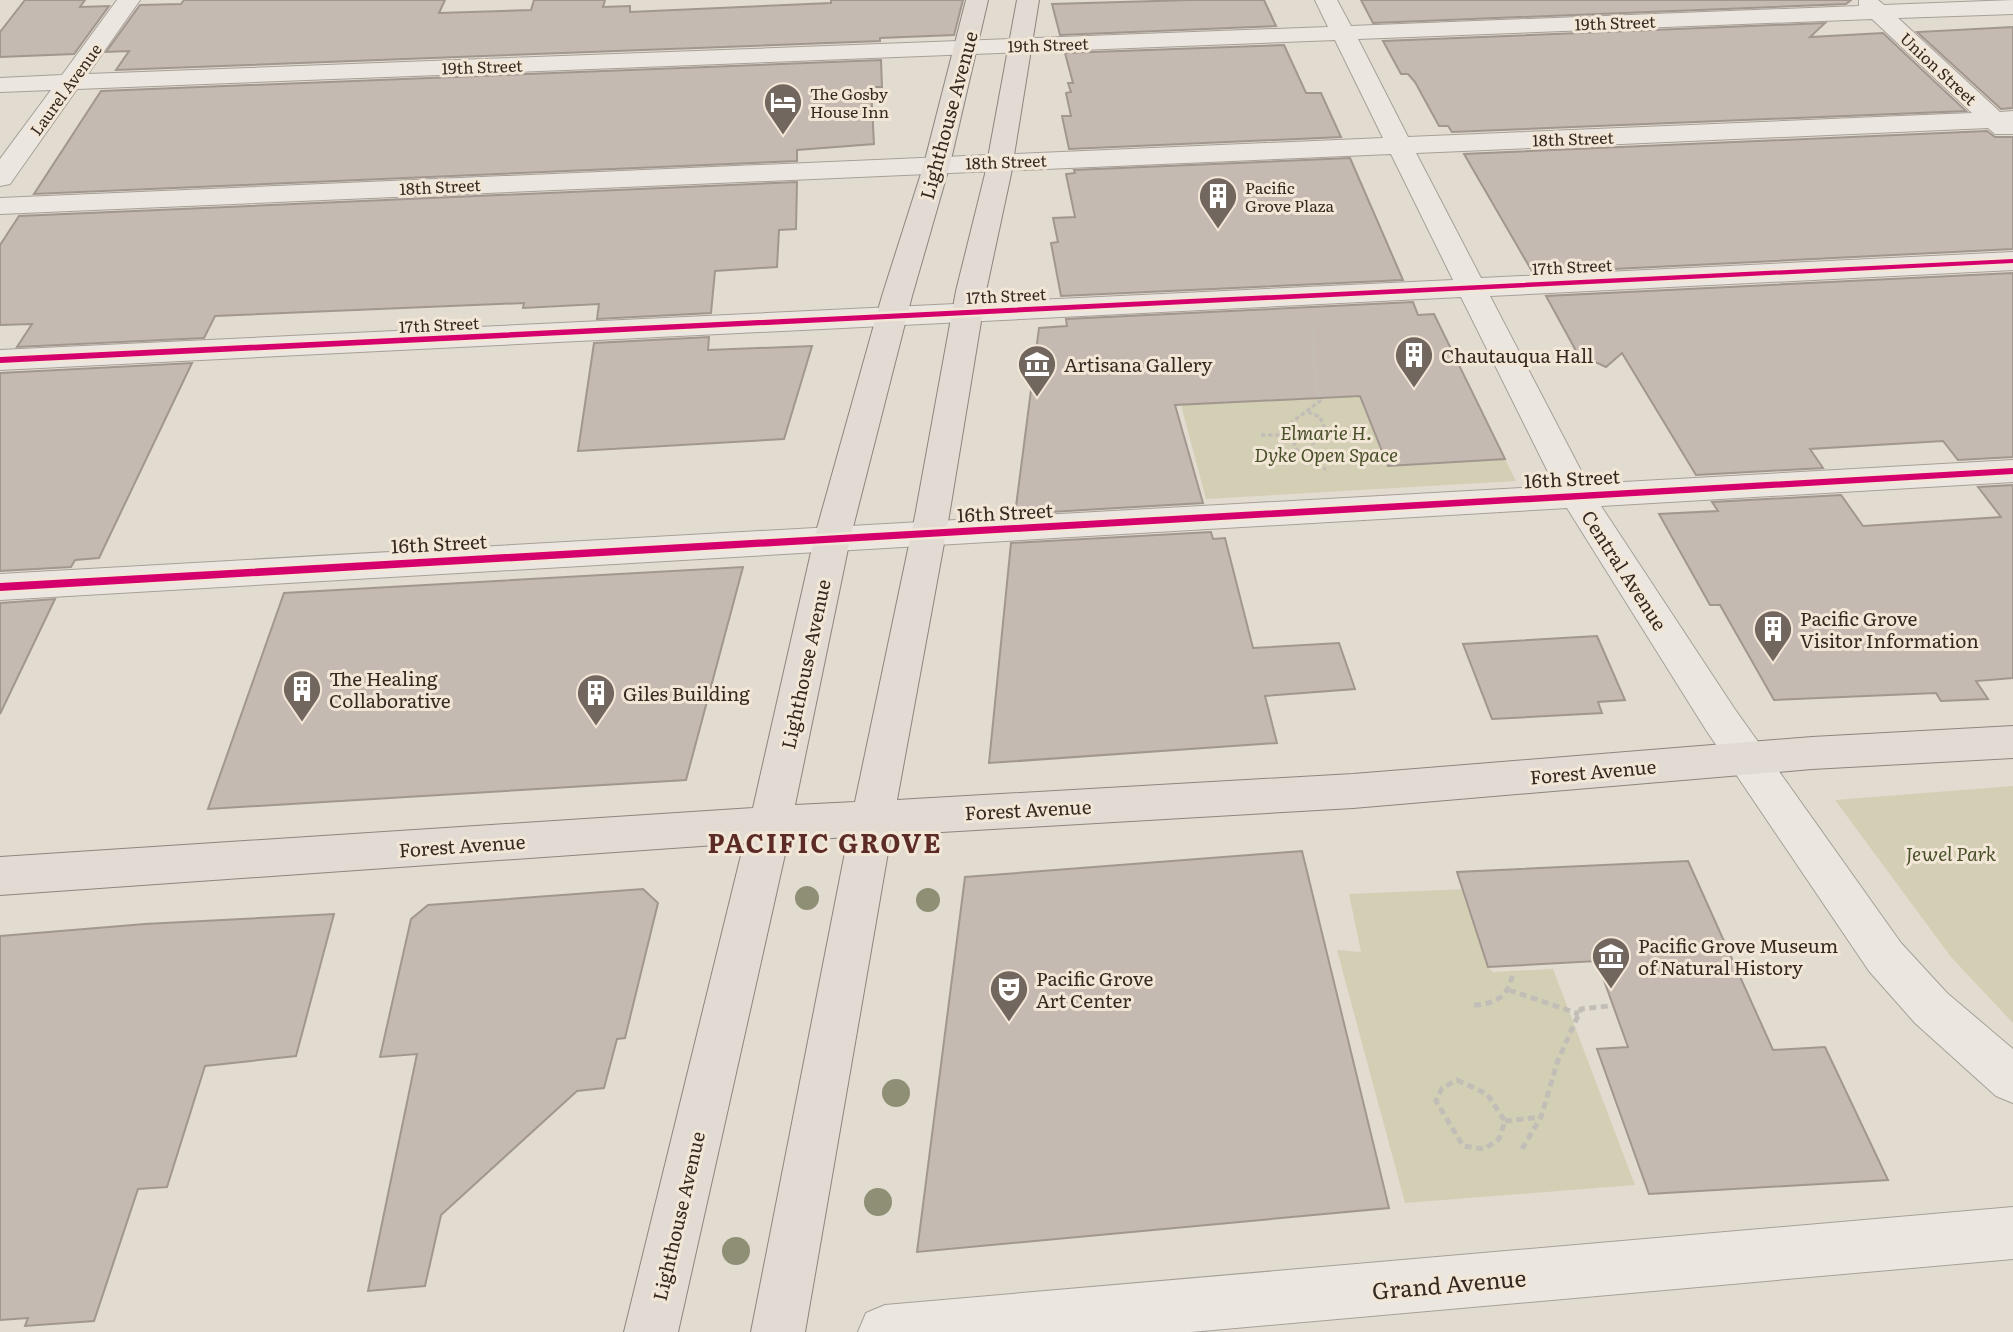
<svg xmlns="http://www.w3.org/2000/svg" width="2013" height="1332" viewBox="0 0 2013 1332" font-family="Literata,serif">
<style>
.green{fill:#d3cfb4}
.building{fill:#c5bab1;stroke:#a2978f;stroke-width:2}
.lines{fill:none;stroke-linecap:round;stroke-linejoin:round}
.minor-casing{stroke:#a7a098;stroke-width:2}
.major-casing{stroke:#8d867f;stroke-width:2}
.path-far1{stroke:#c3bdb7;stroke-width:3.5;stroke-dasharray:4.5 2.5;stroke-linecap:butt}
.path{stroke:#c3bdb7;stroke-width:5;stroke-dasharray:7 4.5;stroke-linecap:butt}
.minor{fill:#ebe7e0;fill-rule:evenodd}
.major{fill:#e1dbd3;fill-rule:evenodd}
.cycleway-casing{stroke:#f2e7d7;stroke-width:5}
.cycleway{fill:#d6006c;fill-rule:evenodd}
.tree{fill:#8e8f75}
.labels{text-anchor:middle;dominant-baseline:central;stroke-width:6;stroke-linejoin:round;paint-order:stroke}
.far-street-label{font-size:16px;fill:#362921;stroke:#f2e7d7}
.far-poi-label{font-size:16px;fill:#362921;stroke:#f2e7d7;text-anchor:start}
.street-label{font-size:19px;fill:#362921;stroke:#f2e7d7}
.poi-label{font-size:19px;fill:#362921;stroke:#f2e7d7;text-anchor:start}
.park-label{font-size:19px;font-style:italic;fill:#4a502a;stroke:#f2e7d7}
.near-street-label{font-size:23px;fill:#362921;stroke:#f2e7d7}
.district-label{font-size:26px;font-weight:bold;letter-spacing:2px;fill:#5d2b26;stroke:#f2e7d7}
</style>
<rect width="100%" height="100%" fill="#e2dbd0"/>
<!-- green -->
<path class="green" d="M1277 317 1505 459 1516 481 1206 499 1181 405 1307 399Z
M2013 786V1023L1951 957 1835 800Z
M1465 889 1488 967 1493 972 1553 969 1635 1185 1405 1203 1337 950 1361 952 1349 894Z"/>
<!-- building -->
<path class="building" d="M25 0H85L80 7 109 6 74 54 0 57V32Z
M184 0H445L439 13 531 10 534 0H605L603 7 630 6V12L831 3V0H963L954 35 880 38V41L116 70 129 51 106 52 140 5 181 4Z
M1191 0H1264L1276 26 1060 35 1052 4Z
M1361 0H1851L1846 4 1373 23Z
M1825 23 1810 37 1883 33 1966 111 1452 132 1448 126H1439L1415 82 1408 74H1401L1383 41Z
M2013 27V108L2001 109 1917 32Z
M1284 45 1306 93H1321L1341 137 1069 149 1062 116H1071L1066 93 1071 92 1068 83H1073L1065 53Z
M881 60 882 87H871L874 144 797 150V161L34 194 101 91Z
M1987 131 1995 137H2013V249L1533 273 1464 154Z
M1350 158 1403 280 1061 296 1051 243 1058 242 1053 218 1075 217 1066 174 1075 173 1074 170Z
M797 182 796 229 779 230 777 267 715 271 711 313 597 319 599 304 523 308 524 303 215 316 204 338 17 347 32 324 0 325V245L19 216Z
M2013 273V457L1958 460 1943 441 1810 449 1823 468 1696 475 1622 353 1606 367 1589 359 1581 360 1546 296Z
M1413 302 1418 315 1434 314 1505 459 1388 466 1360 396 1175 405 1203 503 1015 514 1039 328 1067 326 1066 319Z
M709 337 708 350 812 346 784 439 578 451 594 343Z
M192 363 99 558 75 560 71 567 0 571V373Z
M2013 485V678L1976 681 1988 699 1941 701 1936 693 1774 700 1720 605H1710L1659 514 1718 511 1712 502 1841 495 1863 526 2001 517 1978 487Z
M1211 532 1213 539 1225 538 1253 648 1339 643 1355 689 1265 696 1277 743 989 763 1011 543Z
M743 567 686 780 208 809 284 593Z
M55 599 0 714V603Z
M1597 636 1625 700 1598 702 1602 713 1492 719 1463 644Z
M1302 851 1389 1208 917 1252 965 877Z
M1688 861 1773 1050 1825 1047 1888 1180 1649 1194 1597 1049 1628 1047 1597 961 1488 967 1457 872Z
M643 889 658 903 625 1038 617 1039 604 1088 577 1091 441 1215 425 1286 368 1291 417 1054 380 1057 411 919 428 905Z
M334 914 296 1056 205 1066 167 1187 138 1189 94 1321 25 1326 28 1318 0 1320V936L145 924Z"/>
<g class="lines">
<!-- minor casing -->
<g class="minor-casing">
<path id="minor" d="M117 0H140L88 74 1328 27 1315 0H1337L1351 26 1859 6V0H1878L1884 5 2013 0V14L1898 18 2000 112 2013 111V134H1995L1988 128 1416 153 1481 278 2013 252V270L1490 296 1588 484 2013 460V482L1601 506 1734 708 1901 943 1947 993 2013 1049V1103L1996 1096 1915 1023 1869 971 1706 730 1567 508 0 600V574L1555 486 1461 297 0 370V350L1453 280 1391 154 0 214V198L1383 138 1335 40 77 89 10 184 0 186V159L51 90 0 92V78L62 75ZM1872 19 1972 113 1408 137 1358 39Z
M2013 1207V1259L1191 1332H858L866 1313 885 1305Z"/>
</g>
<!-- major casing -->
<g class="major-casing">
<path id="major" d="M966 0H988L950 164 912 296 850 539 795 805 855 802 915 516 956 291 985 174 1017 0H1039L1011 174 986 291 949 516 897 800 1353 774 1812 737 2013 726V758L1812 769 1353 808 891 835 805 1332H751L848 837 788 841 678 1332H624L744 843 0 895V857L753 808 814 539 882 296 924 164Z"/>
</g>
<!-- path-far1 -->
<path class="path-far1" d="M1314 330 1315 381 1320 401 1292 422C1291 448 1300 462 1326 469
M1308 412 1320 417 1328 436 1314 440 1311 448 1315 466
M1261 435H1291"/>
<!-- path -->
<path class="path" d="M1509 990 1579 1014
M1474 1005C1497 1004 1510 995 1513 971
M1457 1080 1487 1094 1505 1121 1499 1139 1484 1149 1463 1146 1436 1101 1442 1088Z
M1505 1121 1541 1117
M1522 1149 1541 1117 1558 1060 1581 1009 1609 1006"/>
<!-- minor -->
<use href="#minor" class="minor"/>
<!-- major -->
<use href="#major" class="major"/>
<!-- cycleway casing -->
<g class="cycleway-casing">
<path id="cycleway" d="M2013 259V263L0 363V357Z
M2013 468V474L0 591V583Z"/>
</g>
<!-- cycleway -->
<use href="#cycleway" class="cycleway"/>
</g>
<!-- trees -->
<g class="tree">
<circle cx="807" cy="898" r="12"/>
<circle cx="928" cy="900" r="12"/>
<circle cx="896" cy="1093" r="14"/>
<circle cx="878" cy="1202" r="14"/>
<circle cx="736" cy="1251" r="14"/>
</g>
<!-- icons -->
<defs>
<g id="hotel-pin" transform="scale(2.0125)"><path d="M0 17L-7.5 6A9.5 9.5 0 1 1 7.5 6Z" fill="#72675e" stroke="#f2e7d7"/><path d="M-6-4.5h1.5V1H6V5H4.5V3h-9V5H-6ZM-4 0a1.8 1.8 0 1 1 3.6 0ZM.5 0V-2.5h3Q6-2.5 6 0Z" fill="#fff"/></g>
<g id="building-pin" transform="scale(2.0125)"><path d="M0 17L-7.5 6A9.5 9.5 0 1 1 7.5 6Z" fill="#72675e" stroke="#f2e7d7"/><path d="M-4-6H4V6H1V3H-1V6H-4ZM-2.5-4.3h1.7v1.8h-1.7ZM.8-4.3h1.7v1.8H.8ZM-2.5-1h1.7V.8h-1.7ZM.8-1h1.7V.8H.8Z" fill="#fff"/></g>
<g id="museum-pin" transform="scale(2.0125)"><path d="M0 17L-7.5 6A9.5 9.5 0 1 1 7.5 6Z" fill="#72675e" stroke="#f2e7d7"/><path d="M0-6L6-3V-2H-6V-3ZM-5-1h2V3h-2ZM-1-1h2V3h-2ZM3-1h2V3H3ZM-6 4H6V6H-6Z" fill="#fff"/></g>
<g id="theatre-pin" transform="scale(2.0125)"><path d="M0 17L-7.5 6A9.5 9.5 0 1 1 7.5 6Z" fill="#72675e" stroke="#f2e7d7"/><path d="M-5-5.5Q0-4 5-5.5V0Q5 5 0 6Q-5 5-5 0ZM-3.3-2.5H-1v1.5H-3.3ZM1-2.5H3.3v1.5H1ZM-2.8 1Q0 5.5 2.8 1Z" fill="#fff"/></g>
</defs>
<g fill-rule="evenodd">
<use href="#hotel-pin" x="783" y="102"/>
<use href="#building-pin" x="1218" y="196"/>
<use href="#building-pin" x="1414" y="355"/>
<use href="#museum-pin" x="1037" y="364"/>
<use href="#building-pin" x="1773" y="629"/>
<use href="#building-pin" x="302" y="689"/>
<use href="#building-pin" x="596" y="693"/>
<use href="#museum-pin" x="1611" y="956"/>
<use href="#theatre-pin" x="1009" y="989"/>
</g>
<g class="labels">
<!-- far-street labels -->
<g class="far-street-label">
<text transform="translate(1615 22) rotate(-2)">19th Street</text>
<text transform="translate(1048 44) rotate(-2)">19th Street</text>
<text transform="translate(482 66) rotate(-2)">19th Street</text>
<text transform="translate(1939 68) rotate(43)">Union Street</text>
<text transform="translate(65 89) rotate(-54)">Laurel Avenue</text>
<text transform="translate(1573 138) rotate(-2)">18th Street</text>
<text transform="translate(1006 161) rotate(-2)">18th Street</text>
<text transform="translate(440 186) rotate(-3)">18th Street</text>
<text transform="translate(1572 266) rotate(-3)">17th Street</text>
<text transform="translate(1006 295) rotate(-3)">17th Street</text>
<text transform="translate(439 324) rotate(-3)">17th Street</text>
</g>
<!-- far-poi labels -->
<g class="far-poi-label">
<text x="810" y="93">The Gosby<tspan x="810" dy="18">House Inn</tspan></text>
<text x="1245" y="187">Pacific<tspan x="1245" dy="18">Grove Plaza</tspan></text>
</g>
<!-- street labels -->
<g class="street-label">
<text transform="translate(948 115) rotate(-75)">Lighthouse Avenue</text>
<text transform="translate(1572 478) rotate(-3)">16th Street</text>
<text transform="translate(1005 512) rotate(-3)">16th Street</text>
<text transform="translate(439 543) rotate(-3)">16th Street</text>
<text transform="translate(1625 570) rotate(57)">Central Avenue</text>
<text transform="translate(805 664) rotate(-78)">Lighthouse Avenue</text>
<text transform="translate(1593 771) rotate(-5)">Forest Avenue</text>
<text transform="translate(1028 809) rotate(-3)">Forest Avenue</text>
<text transform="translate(462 845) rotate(-4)">Forest Avenue</text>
<text transform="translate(678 1216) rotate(-77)">Lighthouse Avenue</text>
</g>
<!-- poi labels -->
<g class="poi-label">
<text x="1441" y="355">Chautauqua Hall</text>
<text x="1064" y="364">Artisana Gallery</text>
<text x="1800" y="618">Pacific Grove<tspan x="1800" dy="22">Visitor Information</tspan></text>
<text x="329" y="678">The Healing<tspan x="329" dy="22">Collaborative</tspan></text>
<text x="623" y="693">Giles Building</text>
<text x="1638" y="945">Pacific Grove Museum<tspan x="1638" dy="22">of Natural History</tspan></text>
<text x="1036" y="978">Pacific Grove<tspan x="1036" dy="22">Art Center</tspan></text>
</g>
<!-- park labels -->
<g class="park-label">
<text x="1326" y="432">Elmarie H.<tspan x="1326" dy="22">Dyke Open Space</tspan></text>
<text x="1951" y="853">Jewel Park</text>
</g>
<!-- near-street labels -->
<g class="near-street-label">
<text transform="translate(1449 1283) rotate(-5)">Grand Avenue</text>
</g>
<!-- district labels -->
<g class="district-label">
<text x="825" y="841">PACIFIC GROVE</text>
</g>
</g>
</svg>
